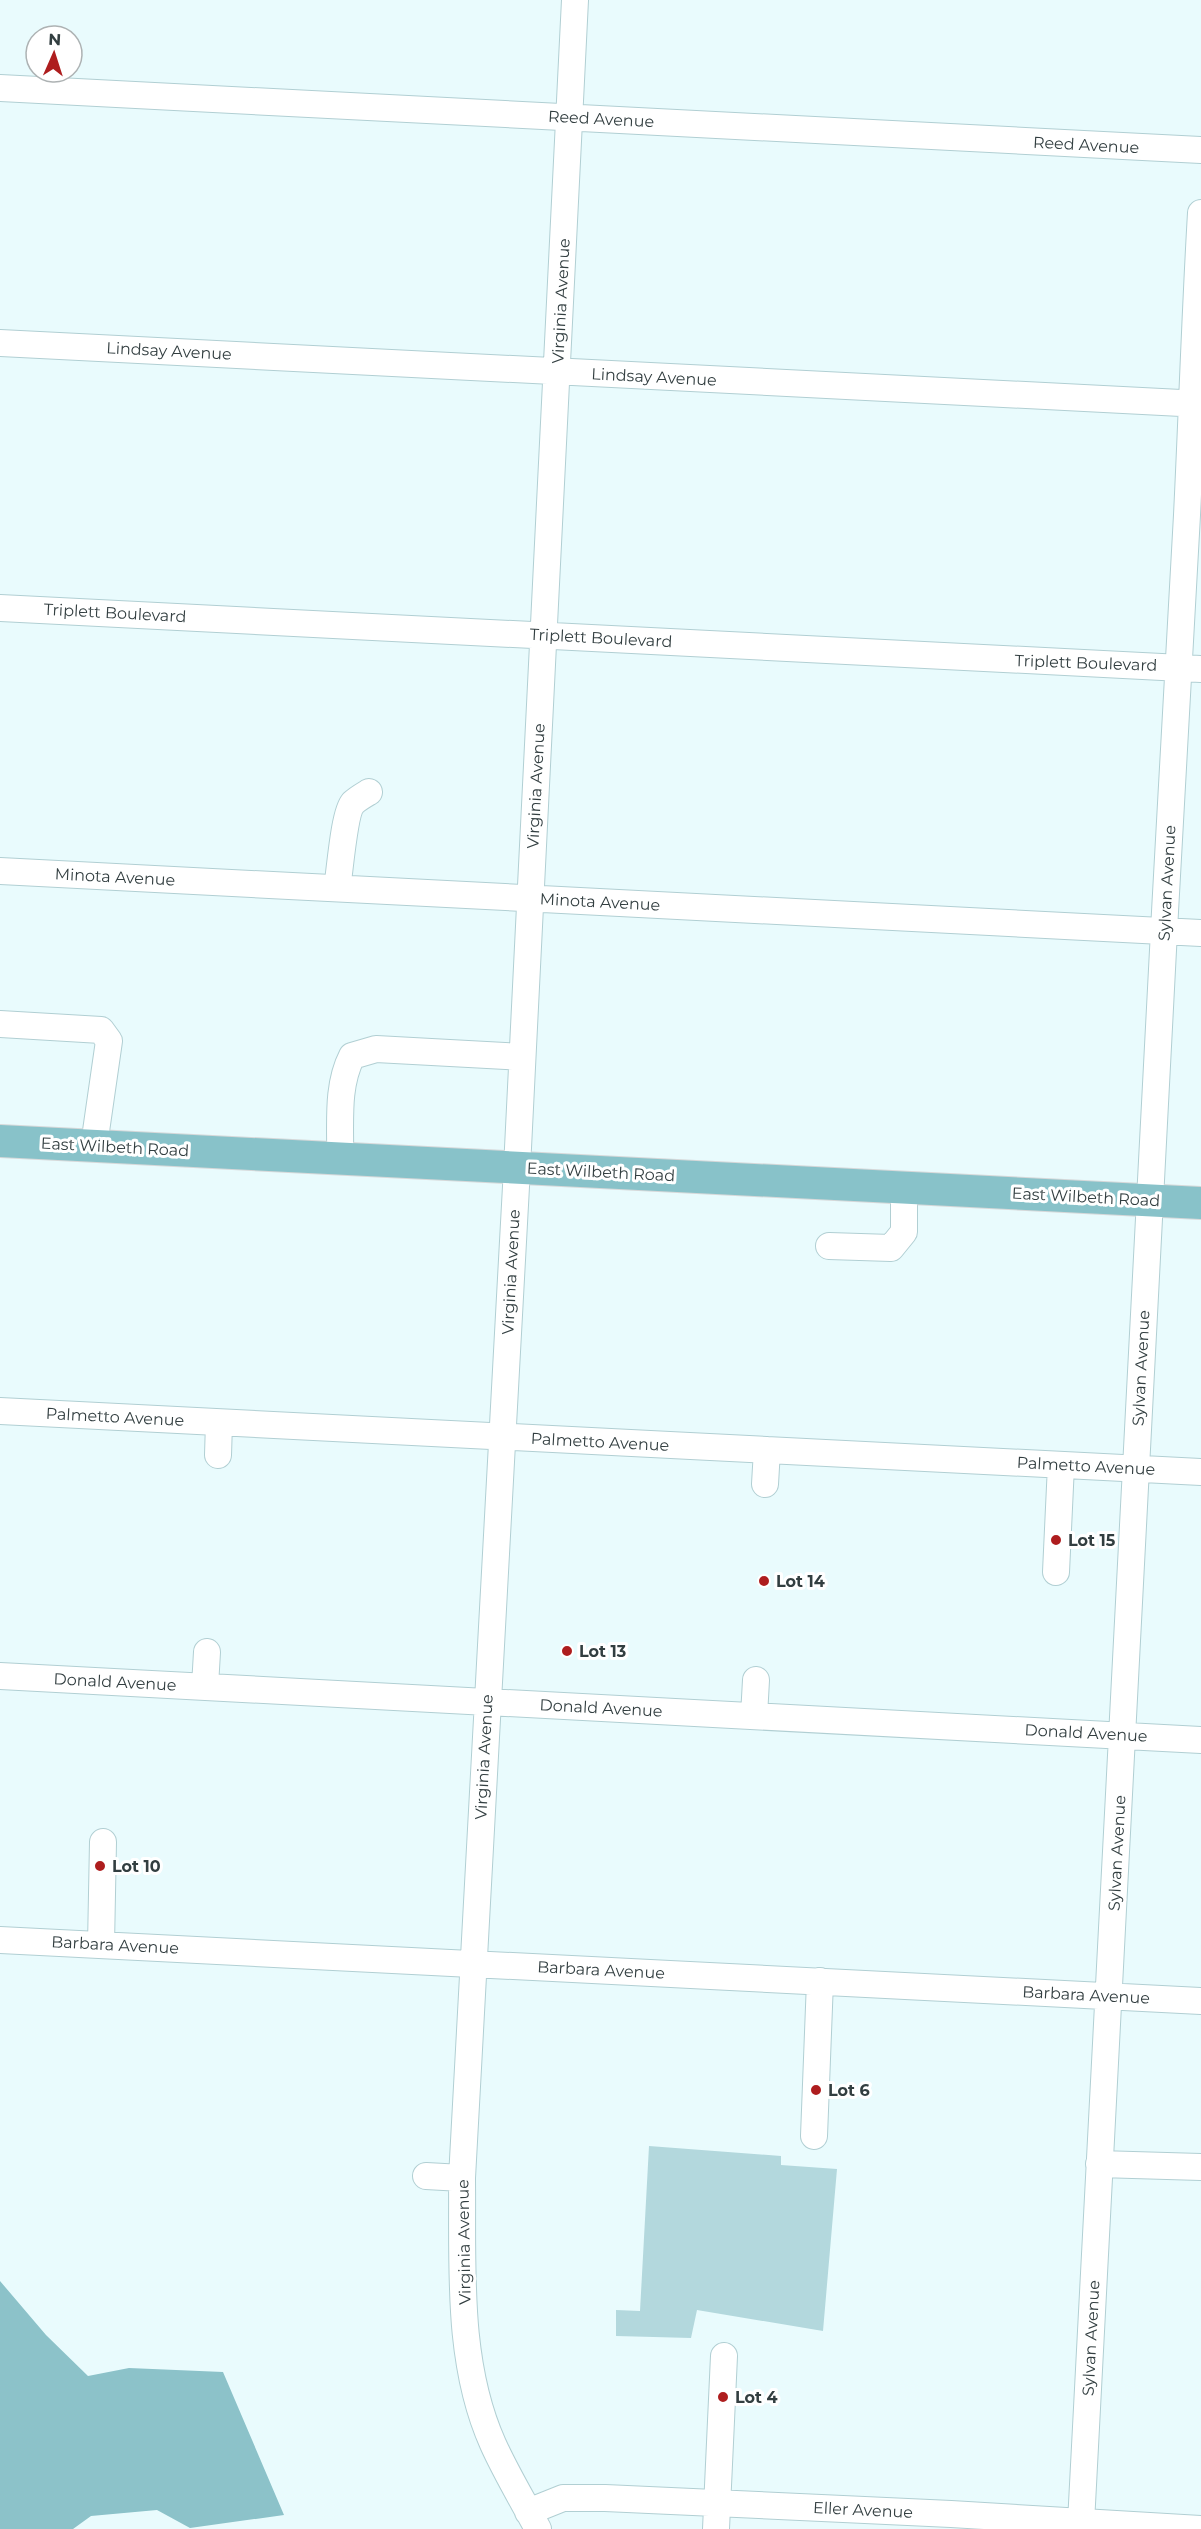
<svg xmlns="http://www.w3.org/2000/svg" width="1201" height="2529" viewBox="0 0 1201 2529" font-family="Montserrat,sans-serif">
<style>
.green{fill:#b3d8dd}
.forest{fill:#8cc2c9}
.lines{fill:none;stroke-linecap:round;stroke-linejoin:round}
.minor-casing{stroke:#b1cfd3;stroke-width:28}
.major-casing{stroke:#d6d8d9;stroke-width:34}
.minor{stroke:#fff;stroke-width:26}
.major{stroke:#88c2c9;stroke-width:32}
.poi-dot{fill:#ae1d1e;stroke:#fff;stroke-width:2}
.labels{text-anchor:middle;dominant-baseline:central;stroke-width:6;stroke-linejoin:round;paint-order:stroke}
.street-label{font-size:16px;fill:#323e40;stroke:#fff}
.poi-label{font-size:16px;font-weight:bold;fill:#323e40;stroke:#fff;text-anchor:start}
</style>
<rect width="100%" height="100%" fill="#e9fbfd"/>
<!-- green -->
<path class="green" d="M649 2146 781 2156V2165L837 2169 823 2331 697 2310 691 2338 616 2336V2310L640 2311Z"/>
<!-- forest -->
<path class="forest" d="M0 2281 46 2335 88 2376 129 2368 223 2372 284 2515 190 2528 157 2510 91 2516 73 2529H0Z"/>
<g class="lines">
<!-- minor casing -->
<g class="minor-casing">
<path id="minor" d="M0 88 1201 150
M0 343 1201 404
M0 608 1201 669
M0 871 1201 933
M337 888C340 871 344 813 353 803 357 799 364 795 369 792
M0 1024 101 1030 109 1041 94 1145
M340 1159C341 1125 336 1087 352 1056L376 1049 522 1057
M829 1246 891 1248 904 1232V1188
M0 1411 1201 1472
M218 1455 219 1423
M765 1484 767 1450
M1056 1572 1061 1465
M0 1676 1201 1740
M205 1686 207 1652
M754 1716 756 1680
M0 1940 1201 2001
M101 1945 103 1842
M814 2136 820 1981
M1099 2164 1201 2167
M426 2176 462 2178
M528 2512 563 2498H605L951 2514 1201 2529
M1081 2523C1116 1853 1149 1184 1187 515 1192 414 1195 314 1201 213
M538 2529C523 2501 506 2473 493 2444 456 2362 463 2265 462 2178L517 1168 575 0
M716 2529 724 2356"/>
</g>
<!-- major casing -->
<g class="major-casing">
<path id="major" d="M0 1141 1201 1203"/>
</g>
<!-- minor -->
<use href="#minor" class="minor"/>
<!-- major -->
<use href="#major" class="major"/>
</g>
<!-- markers -->
<g class="poi-dot">
<circle cx="1056" cy="1540" r="6"/>
<circle cx="764" cy="1581" r="6"/>
<circle cx="567" cy="1651" r="6"/>
<circle cx="100" cy="1866" r="6"/>
<circle cx="816" cy="2090" r="6"/>
<circle cx="723" cy="2397" r="6"/>
</g>
<g class="labels">
<!-- street labels -->
<g class="street-label">
<text transform="translate(601 119) rotate(3)">Reed Avenue</text>
<text transform="translate(1086 145) rotate(3)">Reed Avenue</text>
<text transform="translate(561 301) rotate(-87)">Virginia Avenue</text>
<text transform="translate(169 351) rotate(3)">Lindsay Avenue</text>
<text transform="translate(654 377) rotate(3)">Lindsay Avenue</text>
<text transform="translate(115 613) rotate(3)">Triplett Boulevard</text>
<text transform="translate(601 638) rotate(3)">Triplett Boulevard</text>
<text transform="translate(1086 663) rotate(2)">Triplett Boulevard</text>
<text transform="translate(536 786) rotate(-87)">Virginia Avenue</text>
<text transform="translate(115 877) rotate(3)">Minota Avenue</text>
<text transform="translate(1167 883) rotate(-87)">Sylvan Avenue</text>
<text transform="translate(600 902) rotate(3)">Minota Avenue</text>
<text transform="translate(115 1147) rotate(3)">East Wilbeth Road</text>
<text transform="translate(601 1172) rotate(3)">East Wilbeth Road</text>
<text transform="translate(1086 1197) rotate(3)">East Wilbeth Road</text>
<text transform="translate(511 1272) rotate(-87)">Virginia Avenue</text>
<text transform="translate(1141 1368) rotate(-87)">Sylvan Avenue</text>
<text transform="translate(115 1417) rotate(3)">Palmetto Avenue</text>
<text transform="translate(600 1442) rotate(3)">Palmetto Avenue</text>
<text transform="translate(1086 1466) rotate(3)">Palmetto Avenue</text>
<text transform="translate(115 1682) rotate(3)">Donald Avenue</text>
<text transform="translate(601 1708) rotate(3)">Donald Avenue</text>
<text transform="translate(1086 1733) rotate(3)">Donald Avenue</text>
<text transform="translate(484 1757) rotate(-87)">Virginia Avenue</text>
<text transform="translate(1117 1853) rotate(-87)">Sylvan Avenue</text>
<text transform="translate(115 1945) rotate(3)">Barbara Avenue</text>
<text transform="translate(601 1970) rotate(3)">Barbara Avenue</text>
<text transform="translate(1086 1995) rotate(3)">Barbara Avenue</text>
<text transform="translate(464 2242) rotate(-91)">Virginia Avenue</text>
<text transform="translate(1091 2338) rotate(-87)">Sylvan Avenue</text>
<text transform="translate(863 2510) rotate(3)">Eller Avenue</text>
</g>
<!-- poi labels -->
<g class="poi-label">
<text x="1068" y="1540">Lot 15</text>
<text x="776" y="1581">Lot 14</text>
<text x="579" y="1651">Lot 13</text>
<text x="112" y="1866">Lot 10</text>
<text x="828" y="2090">Lot 6</text>
<text x="735" y="2397">Lot 4</text>
</g>
</g>
<!-- north arrow -->
<g transform="translate(54 54) rotate(3)"><circle r="28" fill="#ffffff" stroke="#adb2b3" stroke-width="1.5"/>
<path d="M0-4.5L10 22L0 15L-10 22Z" fill="#ae1d1e"/>
<text y="-9" font-size="16" font-weight="bold" text-anchor="middle" fill="#323e40">N</text>
</g>
</svg>
